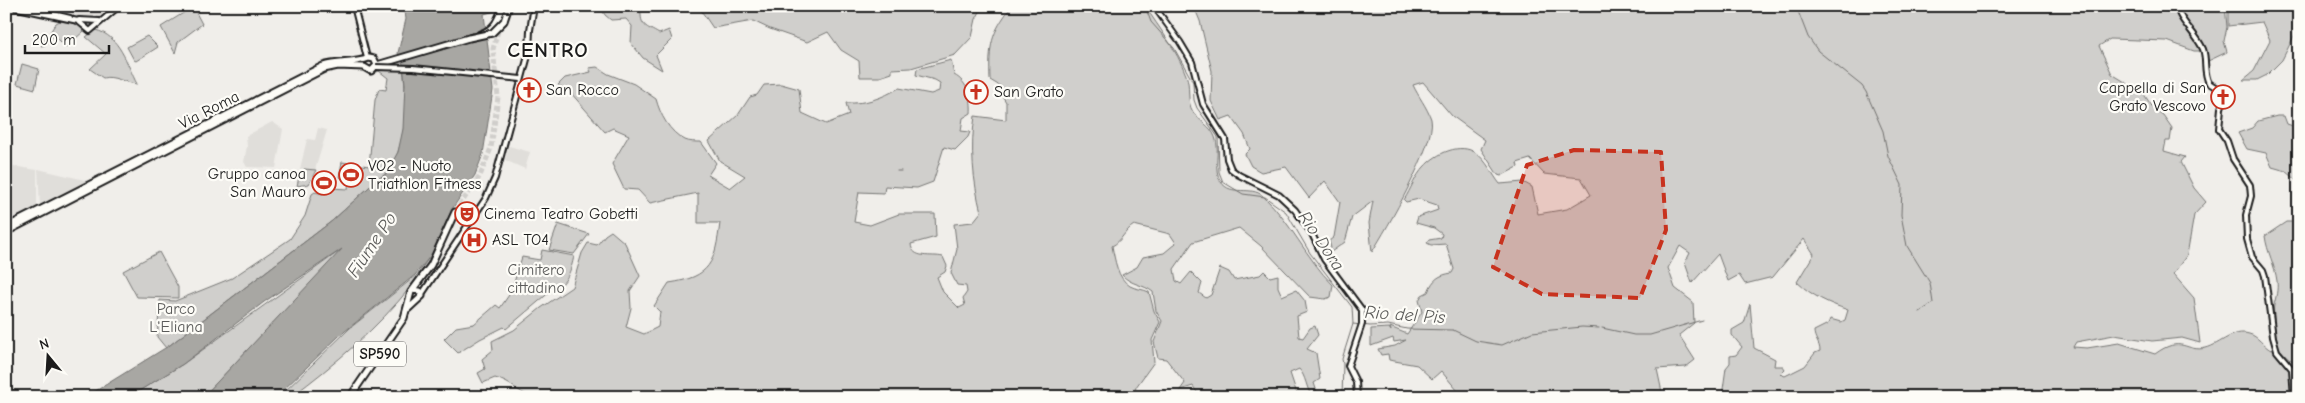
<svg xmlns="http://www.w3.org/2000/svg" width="2305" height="403" viewBox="0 0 2305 403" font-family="'Comic Neue',sans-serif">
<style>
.built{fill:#e0deda}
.green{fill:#d0cfcc;stroke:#767674}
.water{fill:#a8a7a3;stroke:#706f6d}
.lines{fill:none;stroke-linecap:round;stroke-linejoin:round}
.stream{stroke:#706f6d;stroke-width:1}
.major-tunnel{stroke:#d0cecb;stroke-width:5;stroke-dasharray:5 2.5;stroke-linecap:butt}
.minor-casing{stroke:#1c1c1c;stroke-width:8}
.major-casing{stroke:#1c1c1c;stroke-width:9}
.minor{stroke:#fdfcf7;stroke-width:4}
.major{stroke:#fdfcf7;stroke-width:5}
.minor-bridge-casing{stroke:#1c1c1c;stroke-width:8;stroke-linecap:butt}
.major-bridge-casing{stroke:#1c1c1c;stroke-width:9;stroke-linecap:butt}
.minor-bridge{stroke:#fdfcf7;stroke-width:4}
.major-bridge{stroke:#fdfcf7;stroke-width:5}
.marked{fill:#c8321e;fill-opacity:0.2;stroke:#c8321e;stroke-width:4;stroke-dasharray:10 6;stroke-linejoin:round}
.labels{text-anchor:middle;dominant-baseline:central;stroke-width:4.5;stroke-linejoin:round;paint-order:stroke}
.shield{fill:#fdfcf7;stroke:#605f5e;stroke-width:1}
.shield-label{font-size:15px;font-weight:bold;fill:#1c1c1c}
.poi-label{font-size:16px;fill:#1c1c1c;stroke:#fdfcf7;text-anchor:start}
.street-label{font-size:16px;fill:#1c1c1c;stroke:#fdfcf7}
.park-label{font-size:16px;fill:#5b5b5a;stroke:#fdfcf7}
.water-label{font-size:18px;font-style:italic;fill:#5b5b59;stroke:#fdfcf7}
.district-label{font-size:21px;font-weight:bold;letter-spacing:1px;fill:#1c1c1c;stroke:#fdfcf7}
</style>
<rect width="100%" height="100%" fill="#f0eeea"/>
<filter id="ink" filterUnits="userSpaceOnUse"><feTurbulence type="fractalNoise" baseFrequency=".02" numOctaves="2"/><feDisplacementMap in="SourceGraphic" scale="10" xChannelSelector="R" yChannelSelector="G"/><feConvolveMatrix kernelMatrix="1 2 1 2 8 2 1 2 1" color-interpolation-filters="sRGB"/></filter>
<g filter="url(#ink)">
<!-- built -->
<path class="built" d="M79 6H111L102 14 103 17 95 21 72 14Z
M272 122 283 129 276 168 247 167 244 162 247 146 246 136Z
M318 128 327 130 315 170 300 169 307 139 315 140Z
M509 146 530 152 525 169 505 160Z
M6 165 37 170V207L6 223Z
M38 169 89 181 40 206Z"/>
<!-- green -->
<path class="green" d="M600 6H614L616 9H641C640 27 646 26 659 34L669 30 672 39 656 55 662 70 643 58 631 43 632 26 626 19 611 20 605 15Z
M698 6H983L976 19 972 37 955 55 911 68 892 69V73L880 77H860L859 61 841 50 828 32 807 42 770 29 753 21 713 28Z
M1012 6H1145C1159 28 1177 50 1186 75 1191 86 1186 101 1193 112 1199 121 1211 126 1215 137 1221 152 1212 168 1221 182 1231 197 1251 185 1263 196 1291 222 1306 258 1333 285L1331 297 1325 299 1310 297 1261 246 1239 228 1193 242 1174 269 1176 281 1181 284 1191 272 1202 283 1199 293 1206 298 1211 295 1220 268 1229 272 1234 280 1260 275 1264 271 1270 277 1278 275V287L1282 296 1296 290 1305 301 1307 312 1297 316 1299 337 1303 338 1310 328 1315 326 1318 335 1307 349 1316 353 1320 379 1314 383 1318 395 1312 397C1306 388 1306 376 1299 369L1290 373 1298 397H1196L1198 394 1193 386 1180 390 1185 383 1166 359 1158 358 1154 342 1162 321 1156 311 1153 292C1143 284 1131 285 1122 275L1137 267 1143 257 1164 253 1176 243 1170 234 1134 225C1124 231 1122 241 1112 246 1115 260 1117 278 1130 286 1135 289 1143 289 1149 292L1154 311 1160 322 1152 340 1154 362 1136 387 1134 397H531C517 391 510 382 495 378L483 383 478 373 485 369 482 359 493 350 492 341 514 330 541 308 572 287 582 253 588 243 597 245 605 235 611 231 625 243 640 276 630 291 631 308 626 327 644 334 658 327 660 312 654 306 669 283C711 277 715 262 720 223H698V193L650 203 638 190 624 189 612 164 629 135 613 128 605 132 570 92 558 85 565 78 591 72 589 68 597 67 608 74 634 84 656 99C660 114 669 132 685 140 689 142 696 142 701 142L716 163 708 175 730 188 745 176 720 161 709 141 738 115 750 97 757 95 764 85 781 84 799 89 802 113 826 124 849 115 846 103C866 104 882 98 899 88L931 94 939 91 940 83 935 80 916 75 917 69 951 60 954 75C968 82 972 99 971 113L963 118 961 131 970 132 968 137 955 150 944 147 933 182 917 188 885 186 884 193 859 192 854 222 870 225 899 214H935L936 237 911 244C912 260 932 254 943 257L947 266 945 272 937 277 943 292 959 308 965 305 963 298 967 292 966 286 957 285 951 273 957 249 954 224 973 222 981 212C973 181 970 148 975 116L1006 120V102L1001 94 1000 86 990 80C989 46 990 34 1012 6Z
M1178 6H2175C2178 22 2195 34 2201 51H2194L2167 41 2110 39 2099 46 2112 74 2143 93 2154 109 2163 115 2172 128 2170 141H2166L2164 151 2185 157 2181 162 2194 188 2206 202 2194 215 2187 255 2173 274 2194 298 2200 343 2182 338 2152 341 2114 335 2076 342 2073 347 2087 348 2119 343 2155 354C2182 334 2186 353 2206 348 2221 344 2233 329 2249 334 2258 336 2263 346 2271 350L2274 346 2290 369 2291 397H1717L1714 394 1722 392 1723 389 1726 368 1730 363V356L1736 355 1742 347 1732 335V330L1744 323 1750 304 1754 348 1775 359 1774 366H1783L1785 369 1780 374 1785 376 1805 366 1815 353 1820 351C1820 343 1814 339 1814 331L1828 324 1830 319 1841 322 1845 320 1848 310C1828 303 1812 296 1797 282L1814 254 1804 239 1773 277 1745 284 1739 275 1728 281 1718 254 1692 283 1685 263 1690 253 1680 246 1668 268 1675 288 1693 302 1694 323 1679 335 1695 360 1686 367 1657 369 1663 397H1463L1441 371 1432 379 1417 365 1389 360 1388 354 1381 355 1378 349 1395 346 1406 340 1394 342 1393 338 1371 346V329L1389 328 1391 331 1390 327 1407 334 1422 312 1419 300 1422 295 1428 292C1433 279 1439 275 1452 273L1454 269 1446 244 1431 245 1427 243 1429 240 1441 238 1442 234 1434 228 1416 223 1418 217 1438 210 1437 205 1419 199 1406 202 1404 200C1411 189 1415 176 1424 167 1436 153 1461 142 1476 153 1487 161 1492 174 1500 184L1523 182 1532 187 1538 214 1567 209 1591 195 1581 178 1544 174 1530 159 1517 163 1518 167 1501 176 1498 175 1481 149 1485 140 1452 116 1423 82 1413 85C1418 96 1427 107 1431 119 1437 142 1386 230 1372 252L1369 223 1373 201 1352 217 1345 242 1324 257 1322 254 1331 248 1329 241 1334 237 1340 202 1325 181 1309 198 1286 167 1261 172 1251 166 1245 154 1250 149 1244 134 1231 116 1220 120 1211 101 1212 71 1200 21 1195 9 1182 11Z
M2177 6H2225L2227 27 2224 41 2227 52 2206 62C2205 39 2184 26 2177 6Z
M2228 6H2299V26L2282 60 2267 75 2257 80H2243L2254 71 2270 40 2262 22 2228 26Z
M193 7 202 24 178 42 175 53 161 27Z
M60 21C69 23 80 20 84 31L66 47 54 35 45 45 41 46 56 23Z
M95 30C120 35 127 65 137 84 125 83 113 75 103 78L90 69 106 54 86 37Z
M147 36 158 47 136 61 134 60 127 47Z
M22 64 39 69 35 89 17 84Z
M377 68 403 70C408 98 407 164 378 179L332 221 166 348 157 337 160 300 175 301 232 278 290 239 305 216 312 194 315 192 322 194 330 188 348 189 349 179 339 177 342 162 369 166 375 100 379 89 386 90 388 78 379 71 370 75V72Z
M2277 116H2284L2287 124 2299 128V182L2286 171 2272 167 2266 153 2247 149 2238 133 2252 128 2258 121Z
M304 169 316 170 309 184 297 186 299 177H304Z
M2286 222H2299V397H2295L2294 362C2276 349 2273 340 2274 316 2274 313 2273 309 2274 305 2276 297 2278 290 2277 281 2275 265 2267 252 2265 236Z
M558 224 589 234 574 254 549 250Z
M345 247 203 397H129L183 364Z
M542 250 574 256C571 270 567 285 551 291L506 329 504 327 480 339 458 353 444 339 456 327 474 324 496 305 500 308 511 292 522 257 540 260Z
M159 252 178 287V298L137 297 123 271Z
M430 256C429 266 419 276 412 285 377 329 336 363 291 397H279L350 328 417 275Z"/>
<!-- water -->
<path class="water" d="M404 6H500L495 11 484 14 493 90 483 154 475 175 452 209 431 255 415 275 339 336 276 397H203L342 249 264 302 183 364 129 397H86L170 345 332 221 378 179 385 175 398 152 403 129 405 84 403 64 398 53 406 19Z"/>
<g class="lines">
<!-- stream -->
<path class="stream" d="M1145 6 1151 22 1174 48 1193 82 1194 100 1197 108 1218 137 1219 172 1223 182 1243 194 1265 197 1286 212 1310 253 1352 307 1353 324 1342 359 1343 364 1342 397
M1796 6 1808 37 1818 51 1862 86 1866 92 1883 131 1888 156 1902 185 1901 215 1907 246 1930 283 1933 303 1920 312
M897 171H901
M1353 324 1370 326 1388 325 1407 329 1453 330 1476 341 1502 345 1532 332 1582 327 1599 328
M1602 328 1634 335H1650L1702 320"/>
<!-- major-tunnel -->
<path class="major-tunnel" d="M455 212 480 176 491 148 498 97 493 49 500 24"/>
<!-- minor casing -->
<g class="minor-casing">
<path id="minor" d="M8 6 78 21 90 31 119 6
M21 6 70 18
M354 6 367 58
M1154 6 1180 42 1192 62 1203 104 1225 139 1227 159 1231 169 1239 175 1279 195 1295 210 1312 234 1324 259 1362 310V324L1348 366 1356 382 1357 397
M2177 6C2179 21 2196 33 2203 49 2207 60 2203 72 2209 83L2226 94 2221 108 2219 129 2227 141 2233 159 2250 185 2251 196 2246 215 2247 239 2252 257 2263 270 2265 276 2273 337 2277 351 2292 369 2294 397
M79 20 99 21
M422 294 486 198 495 178 529 52 530 30 534 6"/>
</g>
<!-- major casing -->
<g class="major-casing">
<path id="major" d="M504 21 509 6
M480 34C495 29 498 20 503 6
M377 65 472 37
M6 227 323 66C338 61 355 64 369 58L374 59 377 65
M6 232 324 69 338 66 364 67 371 71 377 65
M408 309 422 296 420 291 413 290
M350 397 404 318 411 292 431 265 455 212"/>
</g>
<!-- minor -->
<use href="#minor" class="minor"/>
<!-- major -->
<use href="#major" class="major"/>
<!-- minor-bridge casing -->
<g class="minor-bridge-casing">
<path id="minor-bridge" d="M376 67 413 68 521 79"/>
</g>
<!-- major-bridge casing -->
<g class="major-bridge-casing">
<path id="major-bridge" d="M469 38 492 33 504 21"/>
</g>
<!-- minor-bridge -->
<use href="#minor-bridge" class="minor-bridge"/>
<!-- major-bridge -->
<use href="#major-bridge" class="major-bridge"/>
</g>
</g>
<!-- marked area -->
<path class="marked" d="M1574 150 1661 152 1666 230 1640 298 1542 294 1493 267 1527 165Z"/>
<!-- icons -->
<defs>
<g id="church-ring" transform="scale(1.25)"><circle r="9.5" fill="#fdfcf7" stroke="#c8321e" stroke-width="1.5"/><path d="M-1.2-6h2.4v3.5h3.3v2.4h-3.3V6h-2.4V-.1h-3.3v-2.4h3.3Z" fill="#c8321e"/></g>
<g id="stadium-ring" transform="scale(1.25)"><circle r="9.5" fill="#fdfcf7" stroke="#c8321e" stroke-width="1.5"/><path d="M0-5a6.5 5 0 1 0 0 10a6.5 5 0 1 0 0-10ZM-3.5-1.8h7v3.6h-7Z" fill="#c8321e"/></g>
<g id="theatre-ring" transform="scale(1.25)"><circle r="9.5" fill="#fdfcf7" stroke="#c8321e" stroke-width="1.5"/><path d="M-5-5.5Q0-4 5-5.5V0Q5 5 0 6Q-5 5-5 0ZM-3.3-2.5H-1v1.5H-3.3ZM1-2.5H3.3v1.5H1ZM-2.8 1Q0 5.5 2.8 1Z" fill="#c8321e"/></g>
<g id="hospital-ring" transform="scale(1.25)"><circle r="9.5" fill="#fdfcf7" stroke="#c8321e" stroke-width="1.5"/><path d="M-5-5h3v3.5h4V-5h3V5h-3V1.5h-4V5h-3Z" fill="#c8321e"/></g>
</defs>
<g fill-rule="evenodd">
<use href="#church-ring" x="529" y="90"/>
<use href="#church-ring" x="976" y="92"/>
<use href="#church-ring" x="2223" y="97"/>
<use href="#stadium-ring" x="351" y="175"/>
<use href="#stadium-ring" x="324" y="183"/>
<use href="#theatre-ring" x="467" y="214"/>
<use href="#hospital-ring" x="474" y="240"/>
</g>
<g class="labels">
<!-- shield labels -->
<rect class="shield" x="354" y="341.5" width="52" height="25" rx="4"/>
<g class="shield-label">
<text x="380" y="354">SP590</text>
</g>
<!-- poi labels -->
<g class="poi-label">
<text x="2206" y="88" text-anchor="end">Cappella di San<tspan x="2206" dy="18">Grato Vescovo</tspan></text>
<text x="546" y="90">San Rocco</text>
<text x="994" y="92">San Grato</text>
<text x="368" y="166">VO2 - Nuoto<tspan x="368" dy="18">Triathlon Fitness</tspan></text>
<text x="306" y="174" text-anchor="end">Gruppo canoa<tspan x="306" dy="18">San Mauro</tspan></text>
<text x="484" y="214">Cinema Teatro Gobetti</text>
<text x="492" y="240">ASL TO4</text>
</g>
<!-- street labels -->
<g class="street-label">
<text transform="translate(209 110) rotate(-27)">Via Roma</text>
</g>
<!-- park labels -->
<g class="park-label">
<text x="536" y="270">Cimitero<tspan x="536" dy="18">cittadino</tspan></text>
<text x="176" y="309">Parco<tspan x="176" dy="18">L'Eliana</tspan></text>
</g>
<!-- water labels -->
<g class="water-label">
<text transform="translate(1321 241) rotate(56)">Rio Dora</text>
<text transform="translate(372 245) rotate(-56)">Fiume Po</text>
<text transform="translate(1405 315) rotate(4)">Rio del Pis</text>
</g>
<!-- district labels -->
<g class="district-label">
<text x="548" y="50">CENTRO</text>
</g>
</g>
<!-- margin -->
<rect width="2305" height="403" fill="none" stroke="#fdfcf7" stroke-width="25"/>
<rect x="12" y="12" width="2280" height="378" fill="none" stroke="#1c1c1c" stroke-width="2" filter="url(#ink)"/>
<!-- north arrow -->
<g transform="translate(48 356) rotate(342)" stroke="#fdfcf7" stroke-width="4" paint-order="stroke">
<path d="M0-4L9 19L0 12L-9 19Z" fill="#1c1c1c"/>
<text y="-8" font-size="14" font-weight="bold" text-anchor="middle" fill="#1c1c1c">N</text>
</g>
<!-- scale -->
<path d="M25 45v8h84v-8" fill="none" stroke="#1c1c1c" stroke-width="2.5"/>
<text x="32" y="45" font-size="15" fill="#1c1c1c" stroke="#fdfcf7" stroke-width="4" paint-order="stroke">200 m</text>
</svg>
